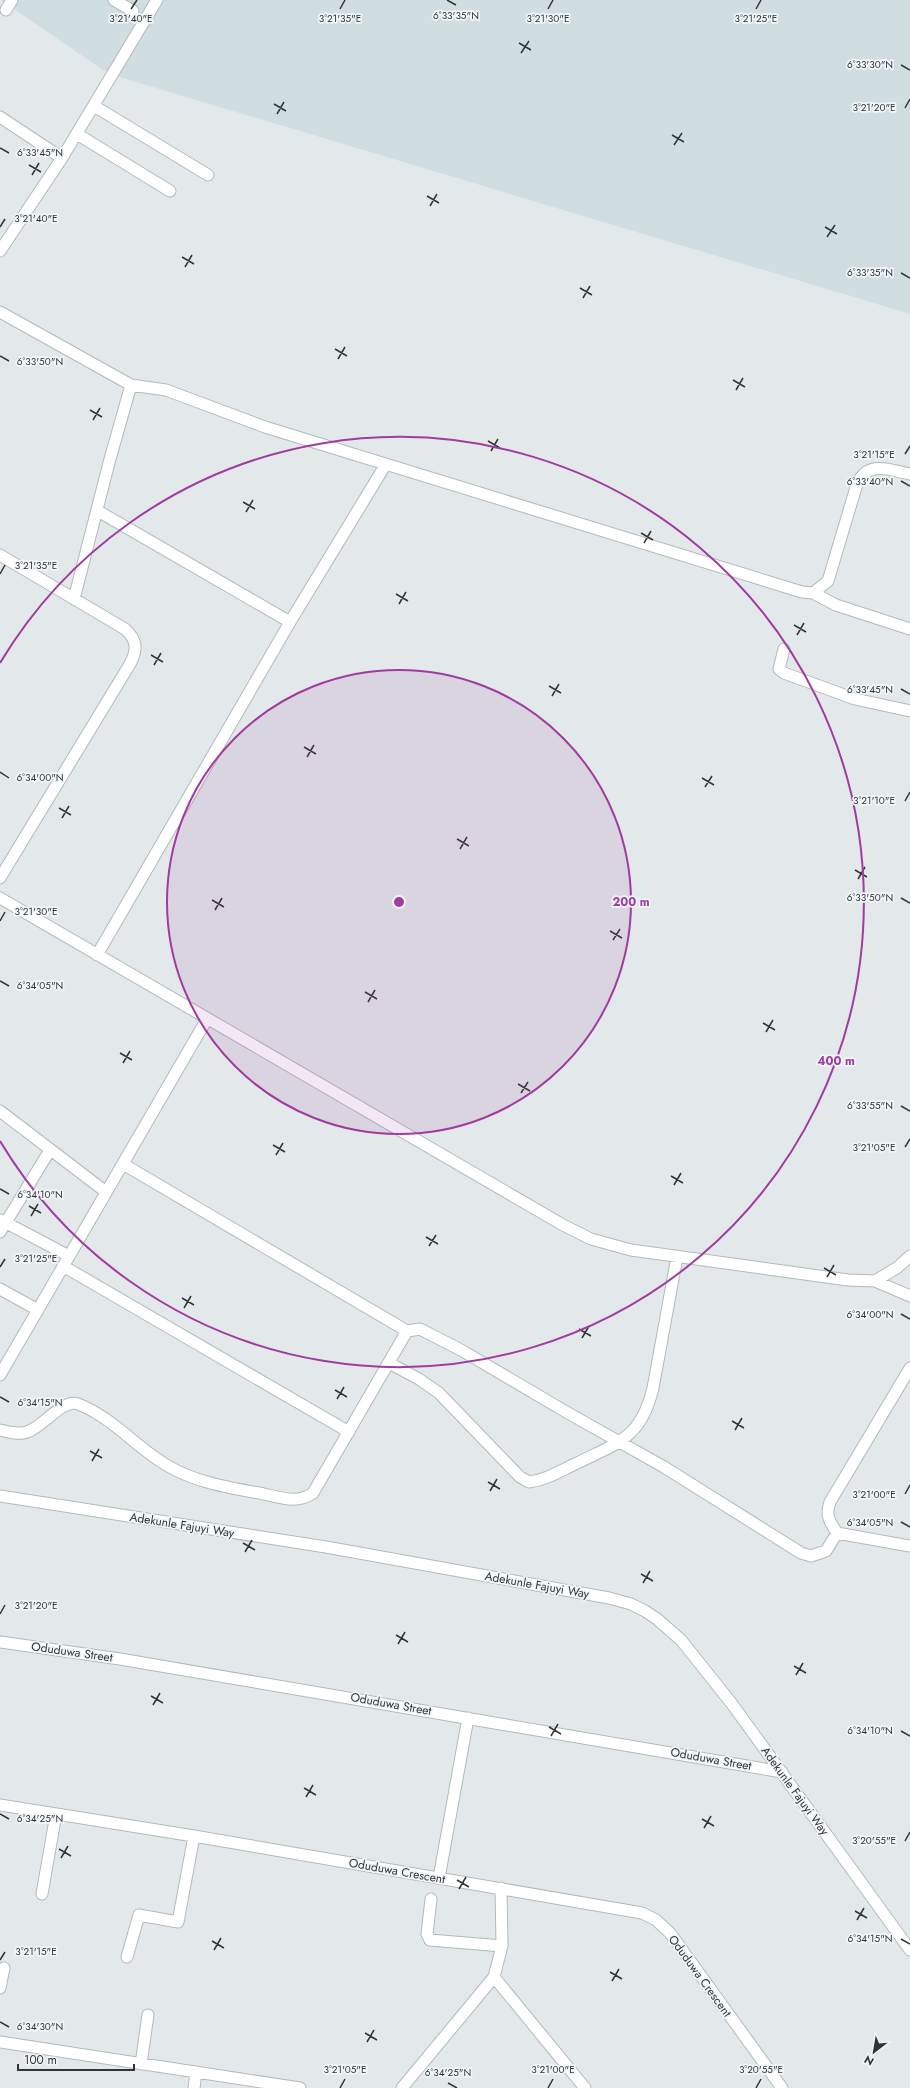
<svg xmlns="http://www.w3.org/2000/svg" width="910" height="2088" viewBox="0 0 910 2088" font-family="Jost,sans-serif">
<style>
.built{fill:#d0dee1}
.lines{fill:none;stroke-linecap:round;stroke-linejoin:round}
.minor-casing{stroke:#b4b9bb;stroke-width:13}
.minor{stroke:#fff;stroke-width:11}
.ticks{fill:none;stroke:#323535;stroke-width:1.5}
.ring{fill:none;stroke:#a03ba0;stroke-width:2}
.labels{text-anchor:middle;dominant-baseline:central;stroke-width:3.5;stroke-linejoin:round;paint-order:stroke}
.street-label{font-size:12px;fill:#323535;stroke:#f0f6f8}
.ticks-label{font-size:10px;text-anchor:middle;fill:#323535;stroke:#f0f6f8;stroke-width:3.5;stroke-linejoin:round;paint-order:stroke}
.centre{fill:#a03ba0;stroke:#f0f6f8;stroke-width:2}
.ring-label{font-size:12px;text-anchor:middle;font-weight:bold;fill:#a03ba0;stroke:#f0f6f8;stroke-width:3.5;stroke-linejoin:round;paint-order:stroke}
</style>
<rect width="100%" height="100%" fill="#e3e9ea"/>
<!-- built -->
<path class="built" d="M1 0H910V314L113 75 100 68Z"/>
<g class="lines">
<!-- minor casing -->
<g class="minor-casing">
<path id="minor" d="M114 0 133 11
M6 10 12 0
M94 106 208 175
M0 117 62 158
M77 134 170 191
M0 251 62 158 157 0
M0 312 131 385 166 390 265 427 802 592 813 593 828 581 857 484C868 460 889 470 910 474
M98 511 290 622
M0 555 125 629C137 640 138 649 130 664L0 878
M813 593 836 605 910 629
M74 599 110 459 131 385
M784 649 779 669 784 673 855 699 910 711
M0 898 563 1225 591 1239 631 1250 848 1280 875 1281 898 1267 910 1256
M97 955 290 622 386 464
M0 1111 106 1192
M123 1164 407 1331 420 1329 461 1350 568 1413 664 1467 801 1553 811 1556 826 1551 837 1533
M1 1220 69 1256
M0 1232 50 1150
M63 1266 349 1432
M875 1281 910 1296
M0 1289 38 1310
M389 1363 419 1379 439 1393 520 1477 529 1482C546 1480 560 1471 575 1464 617 1443 641 1439 653 1388L677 1257
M910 1368 830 1502C825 1517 830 1521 837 1533L910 1546
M0 1375 207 1019
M0 1430C9 1432 18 1435 27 1432 43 1427 63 1398 78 1404 112 1417 137 1448 168 1466 197 1483 231 1488 264 1494 282 1498 297 1504 313 1493L407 1331
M0 1496 326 1547 609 1598 631 1604 645 1611 657 1619 681 1640 732 1704 910 1950
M0 1642 120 1659 782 1772
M0 1805 194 1836 642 1913 656 1920 670 1933 782 2088
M439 1878 468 1718
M42 1894 56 1814
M431 1899 427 1934 430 1940 502 1946
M127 1957 139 1915 178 1922 194 1836
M494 1977 585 2088
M0 1988 4 1968
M0 2042 300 2088
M141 2064 148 2015
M194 2088 196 2072
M402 2088 494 1977 502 1946 501 1888"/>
</g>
<!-- minor -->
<use href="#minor" class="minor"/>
</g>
<!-- ticks -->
<path class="ticks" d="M447 0 456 5M131 9 137 0M340 9 345 0M548 9 553 0M756 9 761 0M519 43 531 50M521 53 529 41M901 65 910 70M274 104 286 111M905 108 910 99M277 114 284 102M672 135 684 142M674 145 682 133M0 148 9 153M29 165 41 172M32 175 39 163M427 196 439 203M430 206 437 194M0 227 5 219M825 227 837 234M827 237 835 225M182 257 194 264M185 267 192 255M901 273 910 278M580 288 592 295M583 298 590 286M335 349 347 356M0 356 9 361M338 359 345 347M733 380 745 387M736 390 743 378M90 410 102 417M93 420 100 408M488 441 500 448M491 451 498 439M905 454 910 446M901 481 910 486M243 502 255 509M246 512 253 500M641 533 653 540M644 543 651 531M0 574 5 565M396 594 408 601M399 604 406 592M794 625 806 632M797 635 804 623M151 655 163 662M154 665 161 653M549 686 561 693M901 689 910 694M552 696 559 684M304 747 316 754M307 757 314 745M0 772 9 778M702 778 714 785M705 787 712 776M905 801 910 792M59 808 71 815M62 818 69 806M457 839 469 846M460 849 467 837M855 870 867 877M858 879 865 867M901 898 910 903M212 900 224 907M215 910 222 898M0 921 5 912M610 931 622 938M613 940 620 929M0 981 9 986M365 992 377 999M368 1002 375 990M763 1023 775 1030M766 1032 773 1020M120 1053 132 1060M123 1063 130 1051M518 1084 530 1091M521 1093 528 1082M901 1106 910 1111M273 1145 285 1152M905 1147 910 1139M276 1155 283 1143M671 1176 683 1183M674 1185 681 1173M0 1189 9 1194M29 1206 41 1213M31 1216 38 1204M426 1237 438 1244M429 1246 436 1235M0 1267 5 1259M824 1268 836 1275M827 1277 834 1265M182 1298 194 1305M184 1308 191 1296M901 1314 910 1319M579 1329 591 1336M582 1338 589 1326M335 1390 347 1397M0 1397 9 1402M337 1399 344 1387M732 1421 744 1428M735 1430 742 1418M90 1451 102 1458M92 1461 99 1449M488 1482 500 1489M490 1491 497 1479M905 1494 910 1485M901 1522 910 1527M243 1543 255 1550M245 1552 252 1540M641 1574 653 1581M643 1583 650 1571M0 1614 5 1605M396 1635 408 1642M398 1644 405 1632M794 1666 806 1673M796 1675 803 1663M151 1696 163 1703M153 1705 160 1693M549 1727 561 1734M901 1731 910 1736M551 1736 558 1724M304 1788 316 1795M306 1797 313 1785M0 1814 9 1819M702 1819 714 1826M704 1828 711 1816M905 1841 910 1832M59 1849 71 1856M61 1858 68 1846M457 1880 469 1887M459 1889 466 1877M855 1911 867 1918M857 1920 864 1908M901 1939 910 1944M212 1941 224 1948M214 1950 221 1938M0 1960 5 1952M610 1972 622 1979M612 1981 619 1969M0 2022 9 2027M365 2033 377 2040M367 2042 374 2030M448 2083 457 2088M340 2088 345 2079M548 2088 553 2079M756 2088 761 2079"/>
<!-- distance rings -->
<circle cx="399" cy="902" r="232" fill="#a03ba0" fill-opacity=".12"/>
<g class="ring">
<circle cx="399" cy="902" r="232"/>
<path d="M0 663A465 465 0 1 1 0 1141"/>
</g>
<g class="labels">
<!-- street labels -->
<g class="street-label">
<text transform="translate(182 1525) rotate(9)">Adekunle Fajuyi Way</text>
<text transform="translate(537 1585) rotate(10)">Adekunle Fajuyi Way</text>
<text transform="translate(72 1652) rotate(8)">Oduduwa Street</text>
<text transform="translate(391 1704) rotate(10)">Oduduwa Street</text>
<text transform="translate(711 1759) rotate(10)">Oduduwa Street</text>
<text transform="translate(795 1791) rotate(54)">Adekunle Fajuyi Way</text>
<text transform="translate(397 1871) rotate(10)">Oduduwa Crescent</text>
<text transform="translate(700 1976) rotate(54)">Oduduwa Crescent</text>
</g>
</g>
<g class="ticks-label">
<text x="456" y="19">6°33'35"N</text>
<text x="340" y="22">3°21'35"E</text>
<text x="131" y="22">3°21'40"E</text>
<text x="548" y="22">3°21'30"E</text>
<text x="756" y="22">3°21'25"E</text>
<text x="870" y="68">6°33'30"N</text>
<text x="874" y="111">3°21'20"E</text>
<text x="40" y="156">6°33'45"N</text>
<text x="36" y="222">3°21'40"E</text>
<text x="870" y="276">6°33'35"N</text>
<text x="40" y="365">6°33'50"N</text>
<text x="874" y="458">3°21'15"E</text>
<text x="870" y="485">6°33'40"N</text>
<text x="36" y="569">3°21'35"E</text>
<text x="870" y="693">6°33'45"N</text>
<text x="40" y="781">6°34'00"N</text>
<text x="874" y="804">3°21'10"E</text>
<text x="870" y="901">6°33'50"N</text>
<text x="36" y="915">3°21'30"E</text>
<text x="40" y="989">6°34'05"N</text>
<text x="870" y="1109">6°33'55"N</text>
<text x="874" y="1151">3°21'05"E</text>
<text x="40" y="1198">6°34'10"N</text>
<text x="36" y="1262">3°21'25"E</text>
<text x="870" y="1318">6°34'00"N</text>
<text x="40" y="1406">6°34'15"N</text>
<text x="874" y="1498">3°21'00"E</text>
<text x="870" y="1526">6°34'05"N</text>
<text x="36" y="1609">3°21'20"E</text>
<text x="870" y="1734">6°34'10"N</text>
<text x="40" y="1822">6°34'25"N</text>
<text x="874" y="1844">3°20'55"E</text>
<text x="870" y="1942">6°34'15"N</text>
<text x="36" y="1955">3°21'15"E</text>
<text x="40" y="2030">6°34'30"N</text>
<text x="345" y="2073">3°21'05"E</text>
<text x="553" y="2073">3°21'00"E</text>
<text x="761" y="2073">3°20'55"E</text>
<text x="448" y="2076">6°34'25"N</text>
</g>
<circle cx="399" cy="902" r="6" class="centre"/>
<g class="ring-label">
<text x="631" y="906">200 m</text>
<text x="836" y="1065">400 m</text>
</g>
<!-- north arrow -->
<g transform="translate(874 2052) rotate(211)" stroke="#f0f6f8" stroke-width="3" paint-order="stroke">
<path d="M0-3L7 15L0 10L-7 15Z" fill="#323535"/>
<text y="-6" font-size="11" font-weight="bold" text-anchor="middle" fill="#323535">N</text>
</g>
<!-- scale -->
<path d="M18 2064v6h116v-6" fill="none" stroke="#323535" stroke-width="2"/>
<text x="24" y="2064" font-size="12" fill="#323535" stroke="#f0f6f8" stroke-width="3" paint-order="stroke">100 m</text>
</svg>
